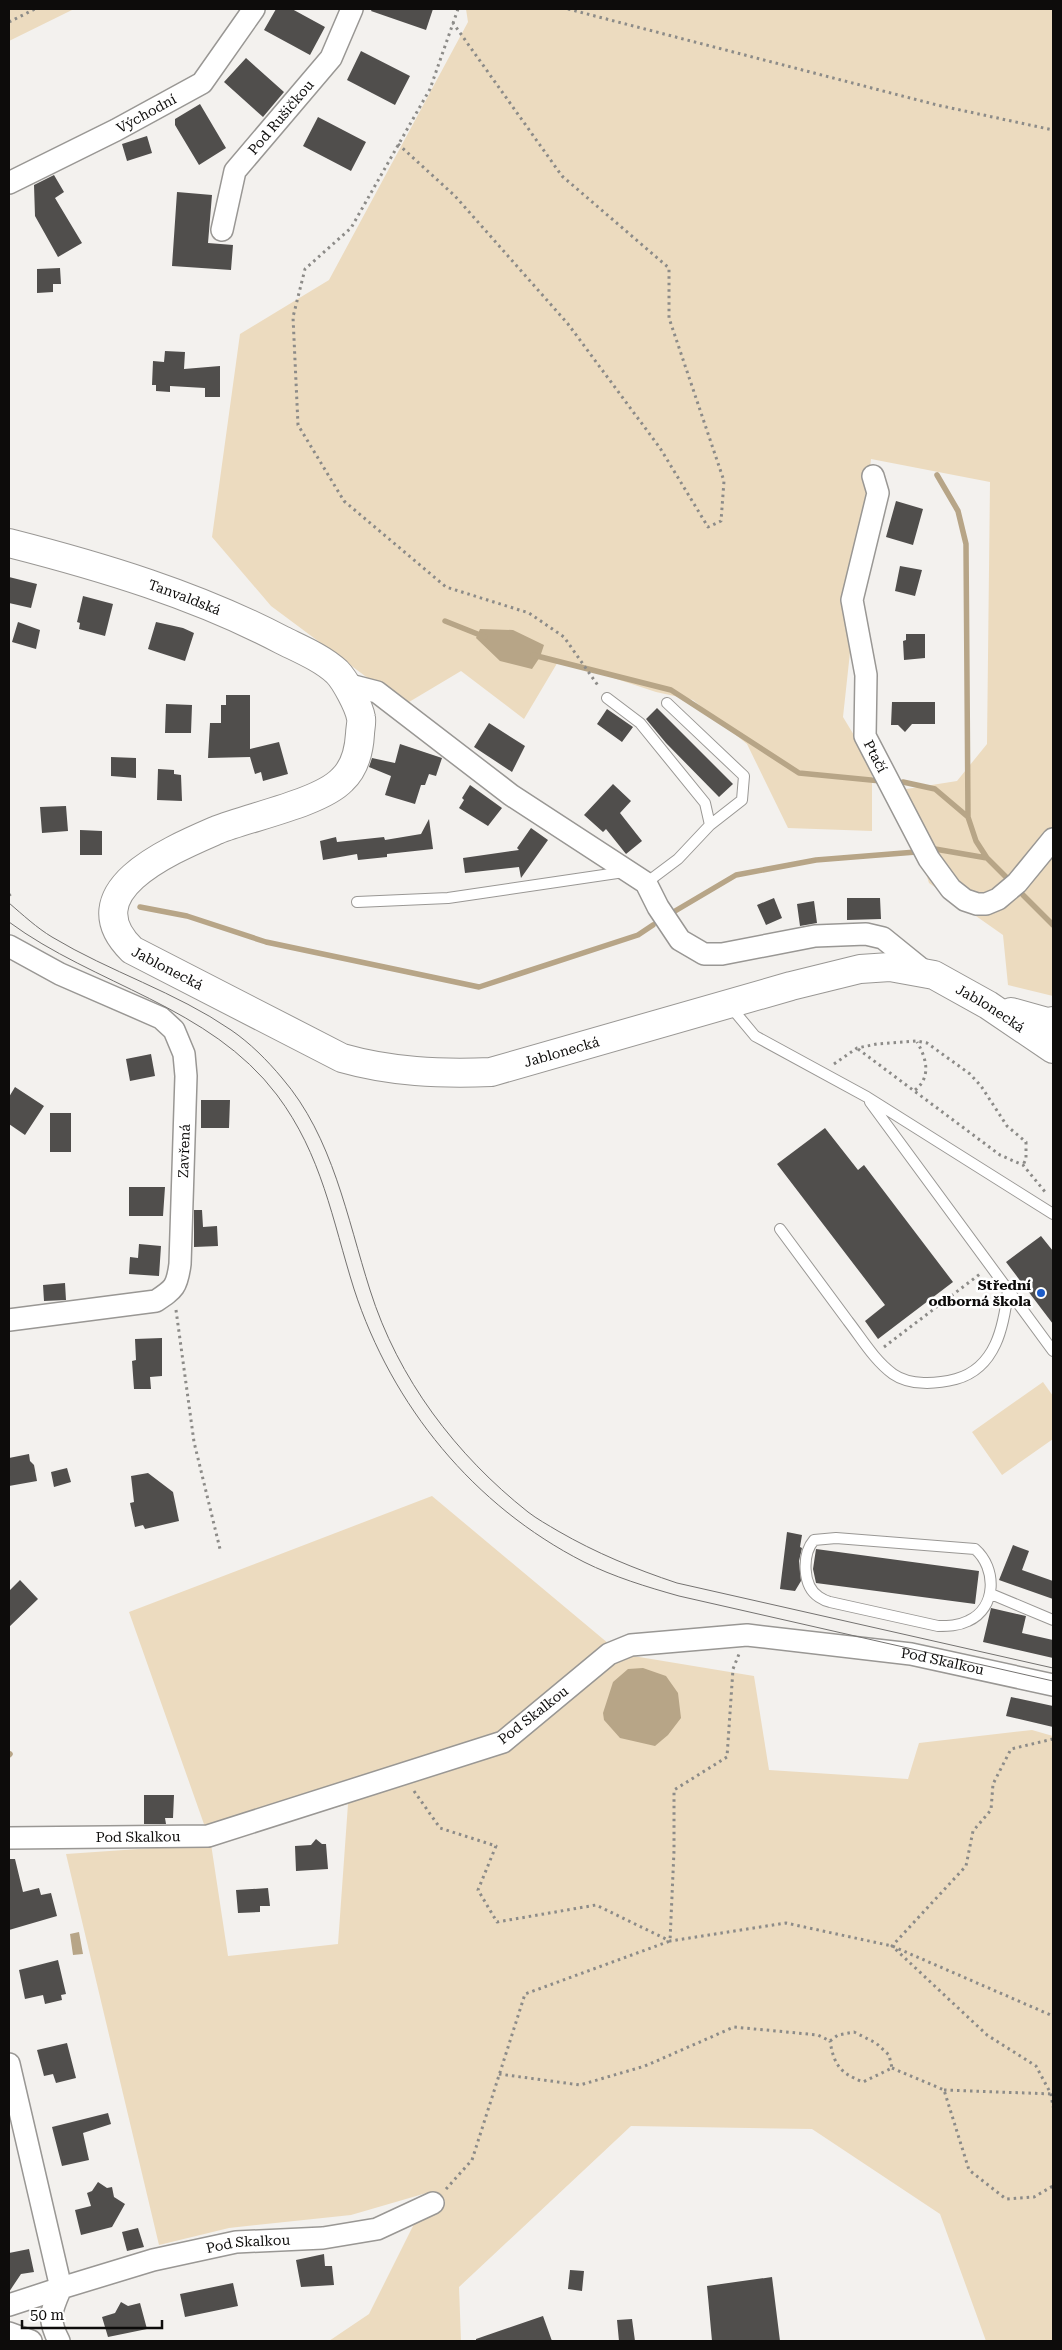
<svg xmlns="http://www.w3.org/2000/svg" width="1062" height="2350" viewBox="0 0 1062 2350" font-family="'Roboto Serif',serif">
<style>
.green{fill:#ecdbbf;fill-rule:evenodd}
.water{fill:#b7a587}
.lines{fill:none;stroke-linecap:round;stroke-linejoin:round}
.stream{stroke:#b7a587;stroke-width:5.5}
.building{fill:#504e4c}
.lane-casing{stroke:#999794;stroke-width:12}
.street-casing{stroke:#999794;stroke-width:24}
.secondary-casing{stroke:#999794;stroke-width:30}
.path{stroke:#8c8b88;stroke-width:3;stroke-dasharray:2.5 4;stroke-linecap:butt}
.lane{stroke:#fff;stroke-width:10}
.street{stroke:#fff;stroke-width:21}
.secondary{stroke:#fff;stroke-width:28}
.tram{stroke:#747270;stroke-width:1}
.poi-dot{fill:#1d5cc8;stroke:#fff;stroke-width:2}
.labels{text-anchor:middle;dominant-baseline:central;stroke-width:5;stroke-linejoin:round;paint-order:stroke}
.street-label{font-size:14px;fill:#0d0c0b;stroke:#fff}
.poi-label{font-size:14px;font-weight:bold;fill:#0d0c0b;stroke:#fff;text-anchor:end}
</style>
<rect width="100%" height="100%" fill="#f3f1ee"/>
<!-- green -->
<path class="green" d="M9 9H74L9 41Z
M466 9H1053V996L1008 985 1003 935 929 883 900 790 957 781 987 744 990 482 871 459 843 717 872 765V831L788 828 747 744 693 700 656 692 559 660 524 719 461 671 404 705 271 606 212 537 240 334 329 280 468 22Z
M1043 1382 1053 1396V1439L1002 1475 972 1432Z
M432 1496 621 1654 754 1676 769 1770 908 1779 919 1743 1032 1730 1053 1736V2341H986L940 2214 812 2129 631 2126 459 2287 461 2341H329L369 2314 430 2192 351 2215 229 2228 159 2245 66 1854 211 1844 129 1612ZM348 1804 338 1944 228 1956 211 1844Z"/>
<!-- water -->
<path class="water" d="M480 629 513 630 544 645 540 657 532 669 500 661 476 638Z
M643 1668 666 1676 678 1693 681 1718 668 1735 655 1746 620 1738 604 1720 603 1713 613 1682 628 1669Z
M79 1932 83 1954 73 1955 70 1934Z"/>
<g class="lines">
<!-- stream -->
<path class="stream" d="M937 475 958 511 966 544 968 817
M445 621 485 637
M533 655 671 690 799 773 881 781
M903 782 935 789 968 817 976 841 987 858
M935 849 987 858 1011 882
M1023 895 1053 925
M140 907 187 916 266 942 479 987 638 935 653 925
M670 914 736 875 816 860 916 852
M9 1755 10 1754"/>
</g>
<!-- building -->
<path class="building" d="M276 9H292L325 27 310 55 264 30Z
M372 9H433L426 30 371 11Z
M361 51 410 76 395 105 347 80Z
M246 58 284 92 263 117 224 82Z
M200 104 226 148 199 165 175 125V119Z
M318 117 366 142 351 171 303 146Z
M147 136 152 153 127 161 122 144Z
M54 175 64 192 55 198 82 243 58 257 35 216 34 185Z
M177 192 212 195 208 243 233 245 231 270 172 266Z
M60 268 61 284H53V292L37 293V269Z
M165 351 185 352 184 369 220 366V397H205V388L170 386V392L156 391V385H152L153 361 164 362Z
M896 501 923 509 913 545 886 537Z
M900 566 922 570 915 596 895 591Z
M9 577 37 584 31 608 9 603Z
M83 596 113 604 105 636 79 629 80 623 77 622Z
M18 622 40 630 36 649 12 642Z
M156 622 183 628 194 633 185 661 148 649Z
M906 634H925V658L904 660 903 641 906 640Z
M226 695H250V749L279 742 288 774 263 781 261 772 255 774 250 757 208 758 210 723H221V705H226Z
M892 702H935V724H912L905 732 898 725H891Z
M166 704 192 705 191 733H165Z
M657 708 733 784 719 797 666 743 646 719Z
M607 709 633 727 622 742 597 724Z
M489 723 525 746 512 772 474 747Z
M400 744 442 758 436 776 429 774 425 785H421L415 804 385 795 391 776 369 767 372 758 395 763Z
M111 757 136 758V778L111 776Z
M158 769 174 770V774L181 775 182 801 157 800Z
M613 784 631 801 620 813 642 841 626 854 606 829 603 832 584 815Z
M470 785 502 808 488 826 459 808 464 800 462 798Z
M66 806 68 831 42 833 40 807Z
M429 819 433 849 387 854V857L358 860 357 854 323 860 320 841 336 837 337 842 384 837 385 840 421 834Z
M531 828 548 840 521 878 519 867 465 873 463 858 519 850 517 848Z
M80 830 102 831V855H80Z
M774 898 782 918 766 925 757 905Z
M847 898H880L881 919 847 920Z
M814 901 817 923 800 926 797 904Z
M151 1054 155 1076 130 1081 126 1059Z
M15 1087 44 1106 25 1135 9 1124V1097Z
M201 1100H230L229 1128H201Z
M50 1113H71V1152H50Z
M825 1128 858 1170 864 1165 953 1282 878 1339 865 1321 885 1305 777 1164Z
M129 1187H165L163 1216H129Z
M194 1210H202L203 1227 217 1226 218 1246 194 1247Z
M1041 1236 1053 1251V1324L1006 1262Z
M139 1244 161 1246 159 1276 129 1274 130 1257 138 1258Z
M65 1283 66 1300 44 1301 43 1285Z
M162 1338V1376L150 1377 151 1389H134L132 1361 136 1360 135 1339Z
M29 1454 30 1461 34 1465 37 1481 9 1486V1458Z
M67 1468 71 1482 54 1487 51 1472Z
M148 1473 173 1492 179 1521 145 1529 143 1525 135 1527 130 1503 134 1502 131 1476Z
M787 1532 802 1535 800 1547 802 1548 799 1561 801 1581 795 1591 780 1589Z
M1013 1545 1029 1551 1022 1570 1053 1581V1599L999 1580Z
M816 1549 979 1571 975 1604 816 1583 813 1569Z
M20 1580 38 1599 9 1627V1591Z
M991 1608 1026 1616 1022 1633 1053 1640V1658L983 1642Z
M1011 1697 1053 1706V1727L1006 1716Z
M144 1795H174L173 1818H165L166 1824H144Z
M316 1839 322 1844H326L328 1869 296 1871 295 1846 311 1845Z
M9 1859H15L23 1892 39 1888 41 1895 51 1893 57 1916 9 1930Z
M268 1888 270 1906H260V1912L238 1913 236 1890Z
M58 1960 66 1994 61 1995 62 2000 45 2004 43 1995 25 1999 19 1970Z
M67 2043 76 2078 56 2083 53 2074 44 2076 37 2050Z
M108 2113 111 2124 83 2133 89 2160 62 2166 52 2127Z
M98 2182 107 2188 112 2187 114 2197 125 2204 112 2227 81 2235 75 2210 91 2206 87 2193 92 2191Z
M138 2228 144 2247 127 2251 122 2232Z
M29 2249 34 2272 21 2274 9 2292V2253Z
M324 2254 325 2266H332L334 2285 301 2287 296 2260Z
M570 2270 584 2271 582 2291 568 2289Z
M772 2277 780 2341H712L707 2286Z
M233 2283 238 2306 185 2317 180 2294Z
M121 2302 128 2306 140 2303 147 2329 108 2337 102 2317 115 2313Z
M543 2316 552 2341H476V2339Z
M632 2319 635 2341H619L617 2320Z"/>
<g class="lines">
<!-- lane casing -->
<g class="lane-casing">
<path id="lane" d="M607 698 640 723 705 803 710 825 678 859 646 883
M667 703 744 776 742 800 710 825
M357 902 448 898 624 872
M730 1006 755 1036 867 1097 1053 1214
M870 1102 1053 1351
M780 1229C803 1260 826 1291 848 1321 862 1339 874 1360 893 1374 910 1386 937 1384 956 1379 996 1368 1004 1326 1008 1290
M836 1538 975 1549C997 1568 997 1608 968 1621 958 1626 948 1626 938 1626L830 1602C826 1601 822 1599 819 1597 802 1586 802 1554 814 1540Z
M991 1594 1053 1620"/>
</g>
<!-- street casing -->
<g class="street-casing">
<g id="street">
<path id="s1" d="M9 183 116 130 202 83 254 9"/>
<path id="s2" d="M222 230 235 171 331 58 352 9"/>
<path id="s3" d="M873 476 878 493 852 600 866 675 865 736 929 859 951 889 965 900 977 904H986L998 899 1017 883 1053 839"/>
<path d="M346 684 377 692 511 795 646 883 658 907 680 940 704 954H722L815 936 866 934 883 938 925 972"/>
<path d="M9 946 60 974 161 1018 174 1030 184 1054 186 1076 180 1264C177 1287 174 1289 156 1301L9 1320"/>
<path id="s4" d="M9 1838 208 1836 503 1742 609 1654 631 1645 747 1635 911 1654 1053 1685"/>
<path d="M9 2064 61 2288 9 2305"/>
<path d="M9 2333 31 2341"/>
<path id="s5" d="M59 2341C47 2318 51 2311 61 2288L153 2260 236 2242 323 2238 377 2229 433 2203"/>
</g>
</g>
<!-- secondary casing -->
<g class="secondary-casing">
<g id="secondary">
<path id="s6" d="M9 543C103 567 196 595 282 640 300 649 322 658 337 672 345 680 359 706 361 718 362 722 360 729 360 734 359 751 355 768 342 780 320 803 249 817 217 830 171 850 72 891 132 950L342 1058C391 1072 440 1074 491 1072L791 986 860 969 890 967 934 975 988 1005 1053 1049"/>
<path d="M1011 1012 1047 1022 1053 1021"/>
</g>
</g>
<!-- path -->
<path class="path" d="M458 9 430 89 351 228 305 269 293 317 298 425 344 501 446 587 529 613 564 637 599 687
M568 9 937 105 1053 130
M9 22 35 9
M398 144 455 196 568 324 660 448 708 527 721 521 724 481 669 318V268L562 176 453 23
M9 894 11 897
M858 1049 1000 1155 1023 1165 1046 1193
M834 1064 857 1048 877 1044 917 1041 927 1043 970 1074 981 1086 1007 1126 1026 1142V1159L1023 1165
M915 1090C932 1077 926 1057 917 1042
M176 1310 194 1442 220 1549
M884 1347 980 1274
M1053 1739 1011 1749 993 1784 991 1810 973 1831 966 1866 892 1946 987 2035 1036 2066 1051 2094 1053 2107
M414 1791 440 1828 496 1846 478 1890 497 1922 596 1905 670 1941 786 1923 892 1946 1053 2016
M892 2068 944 2090 969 2170 1006 2199 1034 2197 1053 2186
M499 2074 580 2085 645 2066 734 2027 818 2035 830 2041 838 2035 854 2032 876 2043 889 2055 892 2068 863 2082C840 2073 834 2065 830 2041
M944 2090 1053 2094
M446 2189 472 2160 525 1994 670 1941 674 1851V1790L727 1757 733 1669 739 1654"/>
<!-- lane -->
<use href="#lane" class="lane"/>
<!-- street -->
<use href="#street" class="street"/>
<!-- secondary -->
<use href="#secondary" class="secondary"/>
<!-- tram -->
<path class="tram" d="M9 903C23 915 37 928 52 937 110 972 176 992 231 1030 250 1043 267 1060 282 1078 333 1137 347 1218 370 1290 398 1379 456 1455 528 1512 537 1519 548 1525 558 1531 596 1553 635 1569 677 1583L1053 1668
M9 922C94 985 210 1006 277 1095 322 1155 332 1219 354 1289 392 1406 474 1506 584 1562 614 1577 647 1587 679 1596L1053 1681"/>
</g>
<!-- markers -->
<circle class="poi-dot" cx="1041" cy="1293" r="5"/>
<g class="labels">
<!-- street labels -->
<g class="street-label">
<text stroke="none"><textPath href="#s1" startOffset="154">Východní</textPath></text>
<text stroke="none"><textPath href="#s2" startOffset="131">Pod Rušičkou</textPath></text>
<text stroke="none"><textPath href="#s6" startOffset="184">Tanvaldská</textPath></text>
<text stroke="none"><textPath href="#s3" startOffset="288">Ptačí</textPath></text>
<text stroke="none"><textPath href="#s6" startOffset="830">Jablonecká</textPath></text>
<text stroke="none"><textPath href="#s6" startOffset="1700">Jablonecká</textPath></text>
<text stroke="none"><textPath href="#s6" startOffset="1250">Jablonecká</textPath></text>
<text transform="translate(184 1151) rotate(-88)">Zavřená</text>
<text stroke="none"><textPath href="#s4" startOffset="984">Pod Skalkou</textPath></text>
<text transform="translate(533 1715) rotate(-38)">Pod Skalkou</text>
<text stroke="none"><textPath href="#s4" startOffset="129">Pod Skalkou</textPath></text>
<text stroke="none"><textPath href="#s5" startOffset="249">Pod Skalkou</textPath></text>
</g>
<!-- poi labels -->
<g class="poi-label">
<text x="1031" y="1285">Střední<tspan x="1031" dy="16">odborná škola</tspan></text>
</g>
</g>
<!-- border -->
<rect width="1062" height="2350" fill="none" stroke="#0d0c0b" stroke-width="20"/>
<!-- scale -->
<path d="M22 2320v8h140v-8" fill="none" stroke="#0d0c0b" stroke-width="2.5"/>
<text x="30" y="2320" font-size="15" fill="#0d0c0b" stroke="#ffffff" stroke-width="4" paint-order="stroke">50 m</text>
</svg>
